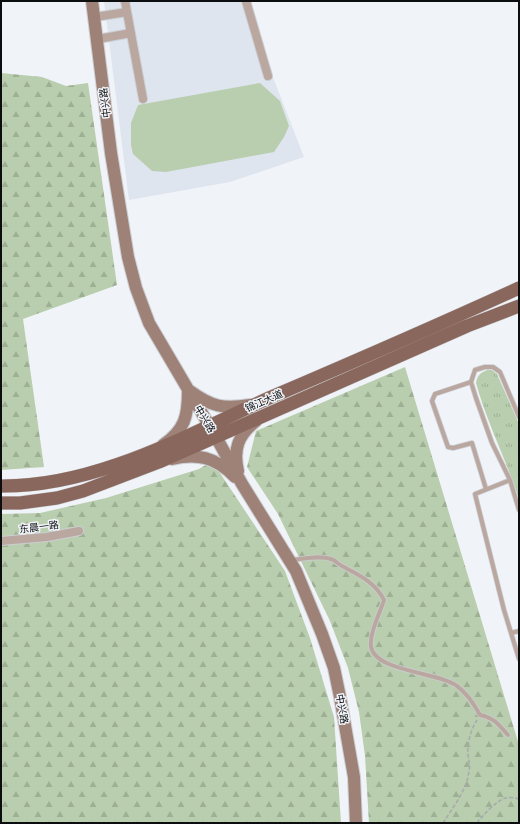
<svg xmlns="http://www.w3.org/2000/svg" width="520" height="824" viewBox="0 0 520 824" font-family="Arial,'Noto Sans SC',sans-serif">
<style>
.built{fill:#dee5ef}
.grass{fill:url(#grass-tufts)}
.forest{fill:url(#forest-firs)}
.garden{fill:#b9ceae}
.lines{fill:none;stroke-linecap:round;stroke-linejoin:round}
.lane-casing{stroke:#ccced3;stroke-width:5.5}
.street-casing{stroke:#ccced3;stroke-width:10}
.secondary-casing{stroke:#ccced3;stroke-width:14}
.primary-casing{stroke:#ccced3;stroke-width:14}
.path{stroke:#a7a9ad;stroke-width:1.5;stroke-dasharray:4 2;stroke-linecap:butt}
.lane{stroke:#baa7a0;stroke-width:4}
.street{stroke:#baa7a0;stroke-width:8}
.secondary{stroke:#9e8278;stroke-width:12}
.primary{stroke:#89675c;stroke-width:13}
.labels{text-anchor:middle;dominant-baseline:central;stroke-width:3;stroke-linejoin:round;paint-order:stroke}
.street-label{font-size:10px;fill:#0c0d0f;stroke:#f0f3f8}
</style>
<defs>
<pattern id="grass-tufts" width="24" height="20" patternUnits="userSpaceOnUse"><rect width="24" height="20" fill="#b9ceae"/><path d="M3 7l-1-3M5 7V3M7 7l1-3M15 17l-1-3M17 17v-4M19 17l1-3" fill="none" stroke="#9eb094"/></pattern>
<pattern id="forest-firs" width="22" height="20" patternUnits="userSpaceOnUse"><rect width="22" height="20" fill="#b9ceae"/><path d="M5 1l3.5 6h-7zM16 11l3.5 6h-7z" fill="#9eb094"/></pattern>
</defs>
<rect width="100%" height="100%" fill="#f0f3f8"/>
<!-- built -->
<path class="built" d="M104 1H250L267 62 304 157 230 182 129 200Z"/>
<!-- grass -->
<path class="grass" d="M487 370H492L497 374 519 424V500C507 461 487 423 476 383 477 376 480 373 487 370Z"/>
<!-- forest -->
<path class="forest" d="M1 73 42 77 66 86 88 83 117 285 23 319 44 467 1 470Z
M405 367 519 745V823H369L365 756 359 712 348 668 330 621 278 514 247 467 256 431Z
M212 461 285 571 310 638 334 717 341 823H1V514L40 513 106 498 199 469Z"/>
<!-- garden -->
<path class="garden" d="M260 83 280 101 289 126 284 137 274 152 166 172 152 171 133 154 131 145V123L138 105Z"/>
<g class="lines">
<!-- lane casing -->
<g class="lane-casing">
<path id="lane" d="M471 382 435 394 432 401 448 447 453 448 472 443 486 489
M519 417 500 372 493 367H485L475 370 471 382 476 398 492 443 510 480 519 510
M510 480 475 494 504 610 519 659
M291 560C304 559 319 555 331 559 335 560 338 564 342 566 359 575 375 582 384 600 380 613 369 634 371 647 376 672 439 672 457 686 467 693 474 704 480 715 494 718 498 724 508 735
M511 633 519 631"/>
</g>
<!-- street casing -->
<g class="street-casing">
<path id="street" d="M125 1 143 99
M246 1 268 76
M95 17 127 12
M98 39 131 33
M1 541 47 537 79 531"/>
</g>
<!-- secondary casing -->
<g class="secondary-casing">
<path id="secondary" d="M92 1 111 153 128 257 136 288 149 323 216 437 242 484 296 571 322 634 334 668 340 697 354 777 356 823
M190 391C212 407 223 409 250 405
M163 445C185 430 188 416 188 391
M172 459C197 453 216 457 235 477
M238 471C233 449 238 435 256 421"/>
</g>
<!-- primary casing -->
<g class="primary-casing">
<path id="primary" d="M1 486C95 487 185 436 269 398 353 362 436 326 519 288
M1 503H20L57 498 83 491 159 462 467 326 519 306"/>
</g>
<!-- path -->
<path class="path" d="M443 823C453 807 467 790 469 771 471 764 467 756 468 749 468 739 472 728 477 720
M477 823C482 816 498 799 506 798 510 797 515 798 519 799"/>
<!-- lane -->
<use href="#lane" class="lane"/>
<!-- street -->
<use href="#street" class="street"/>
<!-- secondary -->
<use href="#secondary" class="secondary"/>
<!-- primary -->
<use href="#primary" class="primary"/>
</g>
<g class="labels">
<!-- street labels -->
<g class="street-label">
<text transform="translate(105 103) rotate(-97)">中兴路</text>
<text transform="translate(264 401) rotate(-24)">锦江大道</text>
<text transform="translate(205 419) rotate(59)">中兴路</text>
<text transform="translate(39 527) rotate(-7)">东晨一路</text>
<text transform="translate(342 709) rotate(80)">中兴路</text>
</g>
</g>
<!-- border -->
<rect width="520" height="824" fill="none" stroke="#0c0d0f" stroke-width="4"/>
</svg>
